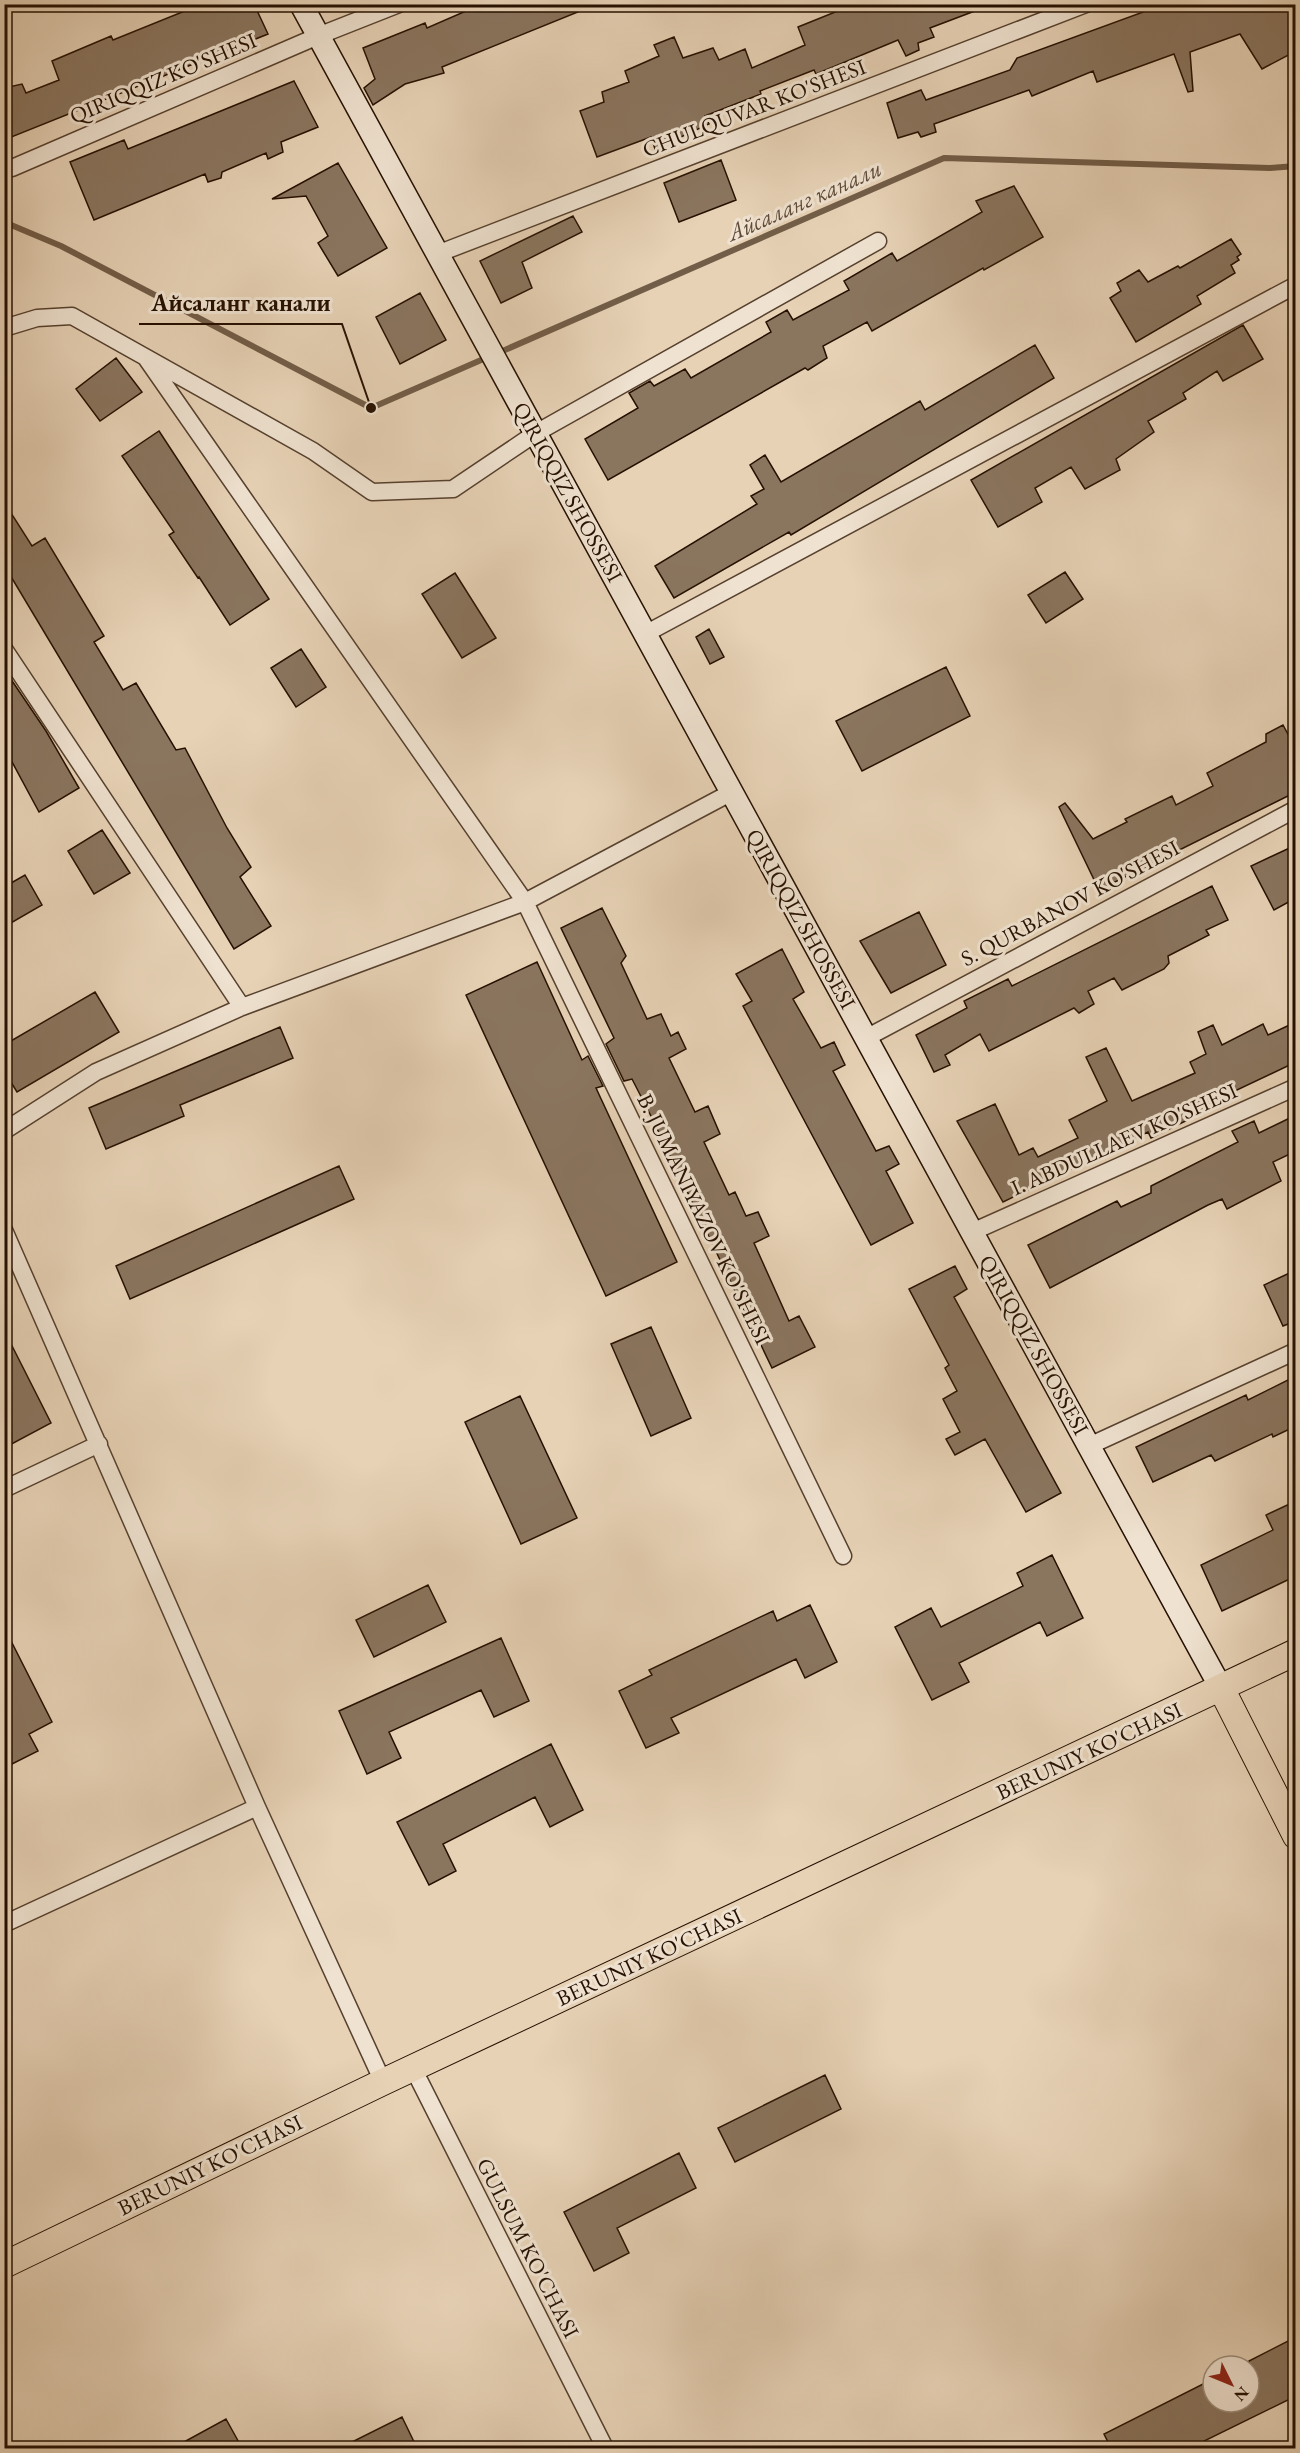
<svg xmlns="http://www.w3.org/2000/svg" width="1300" height="2453" viewBox="0 0 1300 2453" font-family="'EB Garamond',serif">
<style>
.lines{fill:none;stroke-linecap:round;stroke-linejoin:round}
.stream{stroke:#725d48;stroke-width:6}
.building{fill:#8a755f;stroke:#251001;stroke-width:1.5}
.street-casing{stroke:#56402e;stroke-width:19}
.secondary-casing{stroke:#251001;stroke-width:25}
.primary-casing{stroke:#251001;stroke-width:28}
.street{stroke:#efe2d0;stroke-width:16}
.secondary{stroke:#efe2d0;stroke-width:22}
.primary{stroke:#e7d2b6;stroke-width:26}
.labels{text-anchor:middle;dominant-baseline:central;stroke-width:6;stroke-linejoin:round;paint-order:stroke}
.street-label{font-size:22px;fill:#251001;stroke:#efe2d0}
.water-label{font-size:24px;font-style:italic;fill:#5f4a37;stroke:#efe2d0}
.leader{fill:none;stroke:#251001;stroke-width:2}
.callout-dot{fill:#251001;stroke:#efe2d0;stroke-width:2}
.callout-label{font-size:24px;text-anchor:middle;font-weight:bold;fill:#251001;stroke:#efe2d0;stroke-width:6;stroke-linejoin:round;paint-order:stroke}
</style>
<rect width="100%" height="100%" fill="#e7d2b6"/>
<filter id="stains"><feTurbulence type="fractalNoise" baseFrequency=".00333" numOctaves="4"/><feColorMatrix values="0 0 0 0 .2 0 0 0 0 .09 0 0 0 0 .02 0 0 0 .5 -.17"/></filter>
<radialGradient id="worn" r=".72"><stop offset=".6" stop-color="#630" stop-opacity="0"/><stop offset="1" stop-color="#630" stop-opacity=".3"/></radialGradient>
<g class="lines">
<!-- stream -->
<path class="stream" d="M4 222 61 246 371 408 488 357
M498 353 944 158 1270 168 1296 166"/>
</g>
<!-- building -->
<path class="building" d="M202 4H254L268 34 4 140V88L22 84 26 93 59 80 52 61 111 36 113 40Z
M482 4 595 5 442 67 444 73 405 84 373 105 364 88 375 79 363 48 425 23 427 28Z
M855 4 988 6 930 28 934 37 918 43 919 50 906 56 898 40 816 74 814 70 760 91 761 94 705 116 709 124 655 149 651 137 597 157 580 111 604 102 602 92 629 82 625 71 659 56 654 45 674 37 683 58 713 48 719 60 745 49 752 68 805 45 798 27Z
M1165 4H1296V51L1262 69 1240 34 1190 52 1193 91 1188 92 1174 54 1097 82 1093 71 1032 96 1029 90 934 124 936 132 921 137 918 132 898 138 887 103 921 90 926 100 1010 70 1017 58Z
M294 81 318 127 281 142 283 152 268 159 266 153 222 172 221 178 208 182 205 174 94 220 70 162 124 140 128 149Z
M721 160 736 200 679 222 664 183Z
M338 163 387 248 338 276 318 243 328 236 306 196 272 199Z
M1014 186 1043 237 984 270 983 268 872 331 867 322 823 346 827 358 808 370 805 368 608 480 585 439 638 408 629 393 650 381 654 386 685 369 691 378 771 332 766 322 787 310 793 320 849 290 844 281 892 253 897 261 982 212 976 201Z
M573 216 582 232 522 262 532 288 501 303 480 261Z
M1231 239 1241 254 1237 257 1239 260 1231 265 1235 273 1197 296 1201 304 1136 342 1110 298 1121 291 1117 283 1139 270 1148 282 1178 266 1180 268Z
M420 293 446 340 400 364 376 317Z
M1243 325 1263 359 1223 381 1217 371 1183 393 1186 399 1148 421 1154 432 1116 459 1120 470 1085 489 1071 467 1035 488 1042 502 998 527 971 480Z
M1035 345 1054 378 791 535 789 532 674 598 655 566 757 504 751 496 764 489 750 465 765 455 781 482 920 401 925 410Z
M116 358 142 392 100 421 76 389Z
M159 431 269 599 230 625 199 577 198 578 169 535 174 532 122 456Z
M4 502 32 546 45 538 104 636 94 642 123 690 136 683 176 750 185 748 227 828 251 867 240 877 271 926 234 949 4 565Z
M1065 572 1083 599 1046 623 1028 595Z
M455 573 496 638 462 658 422 594Z
M709 629 724 657 710 664 696 637Z
M301 649 326 687 296 707 271 668Z
M946 667 970 716 862 771 836 721Z
M4 669 46 731 79 788 39 812 4 747Z
M1283 725 1296 749V792L1099 890 1059 807 1065 803 1093 839 1127 822 1125 819 1172 796 1176 805 1213 786 1207 773 1266 742V734Z
M102 830 130 873 94 894 68 851Z
M1296 845V898L1274 910 1251 866Z
M25 875 42 905 4 927V887Z
M1212 886 1228 920 1206 930 1209 935 1168 956 1169 963 1164 969 1122 990 1114 978 1088 991 1094 1004 1079 1013 1074 1008 989 1051 980 1034 945 1055 950 1065 934 1072 916 1035 967 1008 964 1001 1008 979 1012 986Z
M602 908 626 956 621 963 647 1019 661 1014 671 1036 678 1032 686 1049 669 1058 695 1112 708 1106 720 1134 704 1142 729 1195 735 1192 746 1216 758 1212 769 1236 754 1243 789 1321 799 1316 815 1347 772 1368 648 1110 632 1079 624 1081 606 1044 614 1038 561 928Z
M919 912 946 965 891 993 860 941Z
M782 949 804 992 793 999 821 1048 834 1042 845 1065 833 1071 876 1151 889 1146 899 1164 886 1171 913 1223 871 1245 743 1006 752 1001 736 974Z
M537 962 582 1060 588 1056 603 1086 596 1088 677 1262 606 1296 466 995Z
M95 992 119 1032 17 1092 4 1071V1045Z
M1296 1022V1062L1203 1106 1206 1111 1151 1138 1148 1132 1003 1202 957 1121 995 1104 1019 1155 1033 1148 1038 1157 1078 1138 1069 1120 1107 1101 1086 1057 1106 1048 1132 1101 1195 1073 1190 1062 1206 1054 1198 1032 1213 1025 1222 1045 1263 1024 1268 1035Z
M280 1027 293 1058 180 1105 184 1116 106 1149 89 1108Z
M1296 1115V1151L1273 1162 1281 1181 1227 1209 1222 1199 1208 1205 1050 1288 1028 1245 1117 1201 1121 1207 1151 1193V1186L1238 1142 1232 1131 1254 1121 1259 1133Z
M339 1166 354 1199 130 1299 116 1266Z
M955 1266 967 1289 954 1297 1061 1493 1026 1512 985 1439 955 1455 946 1439 960 1432 943 1399 957 1391 945 1368 949 1365 909 1289Z
M1296 1270V1321L1283 1326 1264 1285Z
M651 1327 691 1418 651 1436 611 1344Z
M4 1330 51 1423 4 1448Z
M1296 1376V1426L1273 1437 1272 1434 1215 1461 1211 1455 1153 1482 1136 1447 1246 1395 1248 1400Z
M520 1396 577 1518 521 1544 465 1422Z
M1296 1501V1576L1222 1611 1201 1565 1273 1530 1266 1515Z
M1052 1555 1083 1618 1047 1636 1040 1622 959 1663 969 1682 932 1700 895 1627 931 1608 941 1627 1023 1586 1017 1573Z
M428 1585 446 1622 374 1657 356 1620Z
M810 1605 837 1662 805 1678 796 1659 671 1718 679 1733 646 1748 619 1691 652 1675 649 1670 773 1611 777 1621Z
M4 1627 52 1722 29 1734 38 1751 4 1768Z
M501 1638 529 1701 494 1717 481 1690 389 1732 401 1758 367 1774 339 1711Z
M551 1744 583 1810 550 1827 535 1797 443 1844 456 1871 429 1885 397 1822Z
M825 2075 841 2109 735 2162 718 2128Z
M679 2153 696 2188 617 2228 629 2253 594 2271 564 2212Z
M1296 2337V2396L1190 2448H1111L1104 2434 1213 2379V2402H1249V2361Z
M402 2417 417 2448H340Z
M226 2419 242 2448H173Z"/>
<g class="lines">
<!-- street casing -->
<g class="street-casing">
<path id="street" d="M12 168 318 36 399 4
M437 254 1086 4
M4 328 37 318 72 316 313 451 372 492 453 489 536 433 878 241
M146 358 525 902 843 1556
M645 634 1296 285
M4 649 242 1007
M866 1038 1296 809
M4 1131 96 1072 242 1007 525 902 732 792
M4 1230 257 1807 383 2082
M972 1232 1296 1087
M1089 1446 1296 1351
M4 1489 99 1444
M4 1924 257 1807
M413 2068 605 2448"/>
</g>
<!-- secondary casing -->
<g class="secondary-casing">
<path id="secondary" d="M301 4 1221 1688"/>
</g>
<!-- primary casing -->
<g class="primary-casing">
<path id="primary" d="M1221 1688 1296 1836
M4 2265 383 2082 1296 1652"/>
</g>
<!-- street -->
<use href="#street" class="street"/>
<!-- secondary -->
<use href="#secondary" class="secondary"/>
<!-- primary -->
<use href="#primary" class="primary"/>
</g>
<g class="labels">
<!-- street labels -->
<g class="street-label">
<text transform="translate(163 78) rotate(-23)">QIRIQQIZ KO'SHESI</text>
<text transform="translate(754 108) rotate(-21)">CHULQUVAR KO'SHESI</text>
<text transform="translate(568 492) rotate(61)">QIRIQQIZ SHOSSESI</text>
<text transform="translate(1070 903) rotate(-28)">S. QURBANOV KO'SHESI</text>
<text transform="translate(801 919) rotate(61)">QIRIQQIZ SHOSSESI</text>
<text transform="translate(1124 1139) rotate(-24)">I. ABDULLAEV KO'SHESI</text>
<text transform="translate(704 1219) rotate(64)">B. JUMANIYAZOV KO'SHESI</text>
<text transform="translate(1034 1345) rotate(61)">QIRIQQIZ SHOSSESI</text>
<text transform="translate(1089 1751) rotate(-25)">BERUNIY KO'CHASI</text>
<text transform="translate(649 1957) rotate(-25)">BERUNIY KO'CHASI</text>
<text transform="translate(210 2165) rotate(-26)">BERUNIY KO'CHASI</text>
<text transform="translate(528 2248) rotate(63)">GULSUM KO'CHASI</text>
</g>
<!-- water labels -->
<g class="water-label">
<text transform="translate(804 200) rotate(-24)">Айсаланг канали</text>
</g>
</g>
<!-- callouts -->
<path class="leader" d="M371 408L342 324H139"/>
<circle class="callout-dot" cx="371" cy="408" r="6"/>
<g class="callout-label">
<text x="241" y="311">Айсаланг канали</text>
</g>
<!-- margin -->
<rect width="1300" height="2453" fill="none" stroke="#e7d2b6" stroke-width="24"/>
<rect x="6" y="6" width="1288" height="2441" fill="none" stroke="#251001" stroke-width="3"/>
<rect x="12" y="12" width="1276" height="2429" fill="none" stroke="#251001" stroke-width="1.5"/>
<!-- north arrow -->
<g transform="translate(1231 2384) rotate(133)"><circle r="28" fill="#efe2d0" stroke="#9e8e7d" stroke-width="1.5"/>
<path d="M0-4.5L10 22L0 15L-10 22Z" fill="#8f2418"/>
<text y="-9" font-size="16" font-weight="bold" text-anchor="middle" fill="#251001">N</text>
</g>
<rect width="100%" height="100%" filter="url(#stains)"/>
<rect width="100%" height="100%" fill="url(#worn)"/>
</svg>
